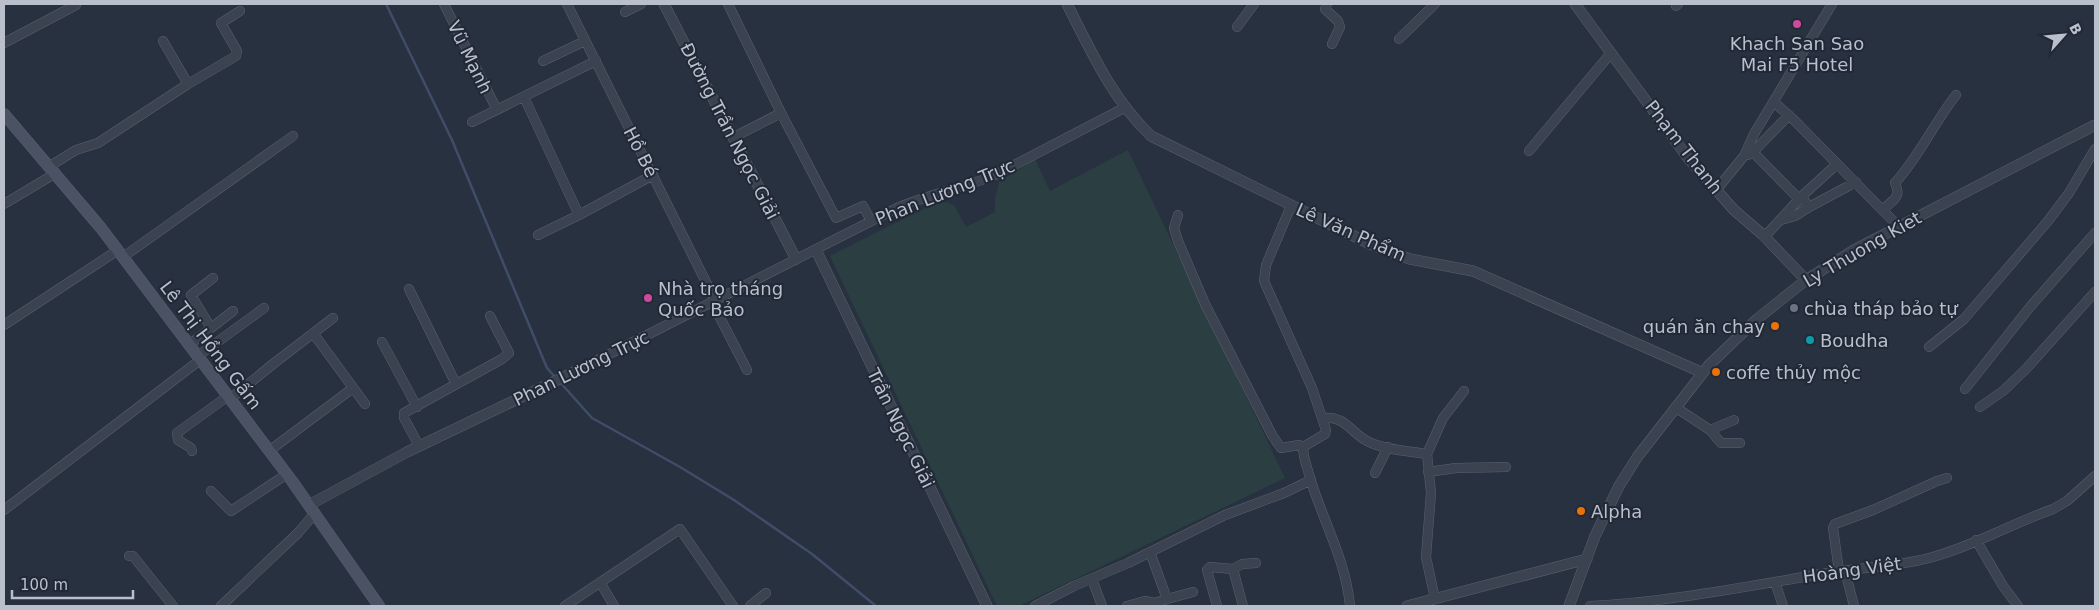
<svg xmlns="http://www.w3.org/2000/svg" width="2099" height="610" viewBox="0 0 2099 610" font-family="'DejaVu Sans',sans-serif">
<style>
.green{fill:#2b3f42}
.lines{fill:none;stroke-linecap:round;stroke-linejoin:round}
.stream{stroke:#3f4d68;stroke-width:2.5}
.minor-casing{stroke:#5a616e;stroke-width:10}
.tertiary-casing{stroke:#5a616e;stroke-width:11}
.secondary-casing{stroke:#5a616e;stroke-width:12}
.minor{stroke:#3c4350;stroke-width:9}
.tertiary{stroke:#3c4350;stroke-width:10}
.secondary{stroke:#4a5263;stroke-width:11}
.hotel-dot{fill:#d1479c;stroke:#212836;stroke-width:2}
.worship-dot{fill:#6b7280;stroke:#212836;stroke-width:2}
.food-dot{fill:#e8710a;stroke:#212836;stroke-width:2}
.culture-dot{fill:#0f9aa8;stroke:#212836;stroke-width:2}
.labels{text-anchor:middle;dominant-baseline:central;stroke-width:4;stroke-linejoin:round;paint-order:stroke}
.poi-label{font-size:18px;fill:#b9bfcb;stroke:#212836;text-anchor:start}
.street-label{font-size:18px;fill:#b9bfcb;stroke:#212836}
</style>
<rect width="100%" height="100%" fill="#283140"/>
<!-- green -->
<path class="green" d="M1128 150 1285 478 1019 606H997L830 256 935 203 946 202 954 205 966 227 995 212V199L999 182 1035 159 1050 191Z"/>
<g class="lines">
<!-- stream -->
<path class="stream" d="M386 4 452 140 547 368 555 377
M559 381 592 418 680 467 734 500 812 554 876 606"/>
<!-- minor casing -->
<g class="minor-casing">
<path id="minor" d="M444 4 497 110
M567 4 715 300 717 312 747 370
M728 4 781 113 836 218 863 206 871 221
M1327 4 1325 9 1338 21 1340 27 1332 44
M1676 6 1678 4
M625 12 641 4
M1237 27 1254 4
M1399 39 1435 4
M163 41 188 84
M4 43 76 5
M543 61 585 41
M524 97 579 215
M1774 102 1795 121 1899 227
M472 122 596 61
M734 137 781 113
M1748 147 1799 199
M1529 151 1611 53
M1748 155 1753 152 1789 115
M1837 164 1802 196 1806 203 1811 206 1856 182
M50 166 76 150 98 143 188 84 236 56 237 51 221 23 240 11
M1717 189 1744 156 1754 134 1832 4
M4 204 56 173
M1883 210C1893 199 1902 198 1895 183 1919 157 1934 123 1956 95
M1178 215 1174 228 1178 241 1205 304 1272 435 1281 448 1299 445 1303 447 1325 434 1326 430 1312 388 1264 281 1266 265 1291 206
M1781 220 1795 216 1811 206
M538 235 579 215 653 175
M1763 235 1769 232 1802 196
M123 257 293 136
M409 289 456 384
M4 325 118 250
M211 328 191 295 213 278
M313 333 365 404
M382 342 417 407
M189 345 233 311
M1929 347 1964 319 2048 221 2069 193 2095 149
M198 356 264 308
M578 370 899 207C930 194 964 188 995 175L1124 108
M1965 389 2030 307 2095 233
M230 399 273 364 333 318
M1675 407 1710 430 1734 420
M1980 407 2003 391 2026 369 2095 292
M1322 418C1346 415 1350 433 1369 442 1386 450 1409 451 1427 454
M1710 430 1721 443H1740
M419 446 404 418V413L502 359 509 353 490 316
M1303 447C1303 458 1308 470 1311 481 1324 523 1346 561 1350 606
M192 451 191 448 178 440 177 433 228 396
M269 451 353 388
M1428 472 1456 468 1506 467
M1375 473 1388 447
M211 491 231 511 287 474
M4 510 200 360
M1976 540 2003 586 2018 606
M1150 552 1167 599 1193 592
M129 556H133L173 606
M1233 569 1242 564 1256 563
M1839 571 1833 528 1835 524 1873 510 1937 481 1947 478
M1845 571 1854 606
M1092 579 1102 606
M600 582 614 606
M1775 582 1783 606
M1435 599 1426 557 1431 493 1427 454 1443 418 1464 391
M221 606 298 533 315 513
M565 606 680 529 733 606
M750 606 766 593
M1035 606 1074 586 1128 563 1225 515 1284 493 1311 480
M1127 606 1145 601 1155 603 1167 599
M1217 606 1207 570 1210 567 1233 569 1243 606
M1590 606C1669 602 1749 586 1827 573 1861 567 1896 567 1929 558 1971 547 2011 524 2053 509L2067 501 2095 476"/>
</g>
<!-- tertiary casing -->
<g class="tertiary-casing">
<path id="tertiary" d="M664 4 796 259
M1067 4C1091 51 1112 99 1151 136L1370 244 1410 259 1473 271 1703 373
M1575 4 1688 158 1734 210 1763 235 1806 280
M816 250 987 606
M309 505 407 452 578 370
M1407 606 1587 559
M1569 606 1595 536 1619 486 1638 456 1709 365 1757 319 1806 280 1854 250 2095 125"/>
</g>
<!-- secondary casing -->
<g class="secondary-casing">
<path id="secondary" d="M4 114 101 228 292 481 379 606"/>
</g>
<!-- minor -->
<use href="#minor" class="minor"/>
<!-- tertiary -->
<use href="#tertiary" class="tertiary"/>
<!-- secondary -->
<use href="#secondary" class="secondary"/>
</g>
<!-- markers -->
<g class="hotel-dot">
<circle cx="1797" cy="24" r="5"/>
<circle cx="648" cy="298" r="5"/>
</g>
<circle class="worship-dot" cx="1794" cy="308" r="5"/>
<g class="food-dot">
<circle cx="1775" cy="326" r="5"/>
<circle cx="1716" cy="372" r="5"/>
<circle cx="1581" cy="511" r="5"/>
</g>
<circle class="culture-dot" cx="1810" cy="340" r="5"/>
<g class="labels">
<!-- poi labels -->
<g class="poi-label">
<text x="1797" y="43" text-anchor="middle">Khach San Sao<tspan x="1797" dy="21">Mai F5 Hotel</tspan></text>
<text x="658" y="288">Nhà trọ tháng<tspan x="658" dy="21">Quốc Bảo</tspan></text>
<text x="1804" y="308">chùa tháp bảo tự</text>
<text x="1765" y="326" text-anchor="end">quán ăn chay</text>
<text x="1820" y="340">Boudha</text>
<text x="1726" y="372">coffe thủy mộc</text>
<text x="1591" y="511">Alpha</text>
</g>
<!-- street labels -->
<g class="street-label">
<text transform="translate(470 57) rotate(64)">Vũ Mạnh</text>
<text transform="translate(730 131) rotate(63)">Đường Trần Ngọc Giải</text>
<text transform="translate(1684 147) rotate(52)">Phạm Thanh</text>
<text transform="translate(641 152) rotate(63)">Hồ Bé</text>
<text transform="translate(945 192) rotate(-22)">Phan Lương Trực</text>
<text transform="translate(1351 232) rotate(24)">Lê Văn Phẩm</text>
<text transform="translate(1862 249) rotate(-30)">Ly Thuong Kiet</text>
<text transform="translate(211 345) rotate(53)">Lê Thị Hồng Gấm</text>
<text transform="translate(581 368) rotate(-26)">Phan Lương Trực</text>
<text transform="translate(901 428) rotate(64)">Trần Ngọc Giải</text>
<text transform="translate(1852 570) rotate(-8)">Hoàng Việt</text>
</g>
</g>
<!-- border -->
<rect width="2099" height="610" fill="none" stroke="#b9bfcb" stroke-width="10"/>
<!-- north arrow -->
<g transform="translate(2064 35) rotate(63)" stroke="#212836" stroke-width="4" paint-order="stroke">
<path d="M0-4L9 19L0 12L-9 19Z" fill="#b9bfcb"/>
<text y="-8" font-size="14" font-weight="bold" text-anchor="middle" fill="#b9bfcb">B</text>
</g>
<!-- scale -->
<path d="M12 590v8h121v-8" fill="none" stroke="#b9bfcb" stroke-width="2.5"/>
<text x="20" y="590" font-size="15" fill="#b9bfcb" stroke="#212836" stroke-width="4" paint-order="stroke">100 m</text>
</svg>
